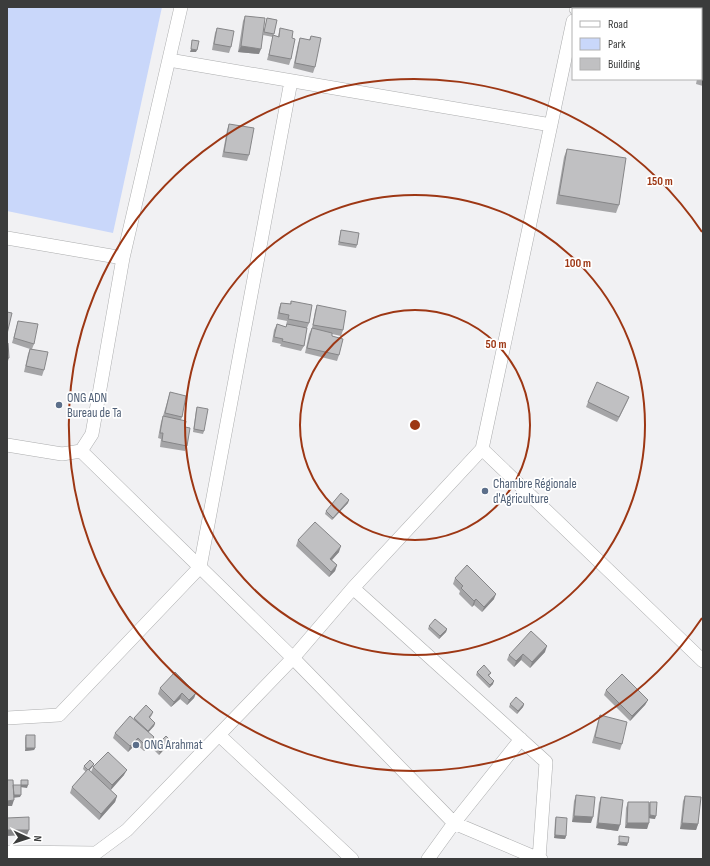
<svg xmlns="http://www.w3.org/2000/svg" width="710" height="866" viewBox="0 0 710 866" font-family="'Sofia Sans Condensed',sans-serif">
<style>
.green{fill:#c9d7fa}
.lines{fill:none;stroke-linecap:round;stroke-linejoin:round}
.street-casing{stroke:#acadae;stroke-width:14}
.primary-casing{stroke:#acadae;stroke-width:22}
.street{stroke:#fff;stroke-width:13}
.primary{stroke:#fff;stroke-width:21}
.wall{fill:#a5a5a7}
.shaded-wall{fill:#868688}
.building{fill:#c0c0c2;stroke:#868688}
.ring{fill:none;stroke:#9d3714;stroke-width:2}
.service-dot{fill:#5c6f8a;stroke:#fff;stroke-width:1.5}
.labels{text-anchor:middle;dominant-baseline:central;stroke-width:3.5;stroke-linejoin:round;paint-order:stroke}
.service-label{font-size:13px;fill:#4e5e75;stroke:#fff;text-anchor:start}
.centre{fill:#9d3714;stroke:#fff;stroke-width:2}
.ring-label{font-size:12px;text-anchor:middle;font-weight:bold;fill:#9d3714;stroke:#fff;stroke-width:3.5;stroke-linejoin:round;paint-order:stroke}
</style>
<rect width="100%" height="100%" fill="#f1f1f3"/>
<!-- green -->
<path class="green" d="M7 7H162L113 233 7 211Z"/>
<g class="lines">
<!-- street casing -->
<g class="street-casing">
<path id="street" d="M576 9V7
M701 17 703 9
M169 60 551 125
M7 238 123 258
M7 445 62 454 81 451 92 434 123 258 181 7
M482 449 703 661
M81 451 293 658 454 823 539 859H541
M353 588 546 762 539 859
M7 718 59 715 200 567 291 81
M219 735 352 859
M7 852 96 853 127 830 293 658 353 588 482 449 573 21
M428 859 454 823 521 739"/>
</g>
<!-- primary casing -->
<g class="primary-casing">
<path id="primary" d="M625 7 632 9
M701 29H703"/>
</g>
<!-- street -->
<use href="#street" class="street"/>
<!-- primary -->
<use href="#primary" class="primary"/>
</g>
<!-- wall -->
<path class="wall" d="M245 16 259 54 238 52 243 21Z
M267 18 277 20 273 36H278L280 28 292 38 291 59 289 65 267 60 273 37 263 35Z
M217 28 231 47 229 53 212 50 215 33Z
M311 36 315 67 313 73 293 68 298 44 300 38 309 40Z
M703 62V86L696 84 697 79H701V68Z
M229 124 249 155 247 161 222 157 227 130Z
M567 149 619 205 616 213 556 204 564 157Z
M341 230 357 245 356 248 338 245Z
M291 301 309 323 307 328 304 346 301 351 280 346 281 344 272 342 274 330 277 324 286 327V325L287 321 277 319 279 308 281 303 290 304Z
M317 305 343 330 341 336 332 334V336L339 355 337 361 305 353 309 334 312 328 315 311Z
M18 321 34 344 32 349 44 370 42 376 24 372 28 354 30 349 12 343Z
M7 342 9 358 7 364Z
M170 392 182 417 181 420 185 427 187 446 185 451 160 447 161 439 158 438 161 422 163 416Z
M629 397 617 422 586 407 588 402Z
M197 407 204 431 203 434 193 432 196 410Z
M348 503 332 520 325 514 326 511Z
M298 540 339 552 332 560 337 565 335 571 329 577 296 546Z
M455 578 494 599 482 612 474 605 472 607 459 594 460 591 453 584Z
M429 626 447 629 446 632 439 639 428 629Z
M545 652 530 668 521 660 514 667 507 660 509 655Z
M477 672 491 673 489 676 493 684 489 688 476 675Z
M160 688 196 693 194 698 187 705 180 699 171 707 158 694Z
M606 690 648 700 645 705 630 721 604 695Z
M510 704H524L523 707 517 714 509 707Z
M153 712 152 715 150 718 155 723 154 726 148 732 154 737 152 743 144 751 136 744 128 752 113 738 115 733 134 720V718Z
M600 715 622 744 620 750 592 743 598 721Z
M26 735 35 748 34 750 25 751V738Z
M171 741 170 743 159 755 154 750 155 747Z
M94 764 93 766 89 770 91 772 93 767 124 775 110 790 117 796 115 802 99 820 70 793 72 787 86 772 83 769 84 766Z
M576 795 591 823 572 822 574 801Z
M685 796 698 824 696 830 680 829 683 801Z
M601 797 618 831 596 828 599 803Z
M628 802 649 805 650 802 655 819 649 818 647 829 625 828 626 808Z
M556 817 566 836 565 839 554 838 555 820Z"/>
<!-- shaded-wall -->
<path class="shaded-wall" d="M241 46 261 49 259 54 238 52Z
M191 49 197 50 196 52H190Z
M629 397 627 402 617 422 619 417Z
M349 500 348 503 332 520 333 518Z
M341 546 339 552 328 564 330 559Z
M337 565 335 571 329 577 331 572Z
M496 594 494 599 482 612 484 607Z
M476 599 474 605 472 607 474 601Z
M447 629 446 632 439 639 440 636Z
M547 646 545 652 530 668 532 662Z
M523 654 521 660 514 667 516 661Z
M494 681 493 684 489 688 490 685Z
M182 693 180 699 171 707 174 702Z
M196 693 194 698 187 705 189 700Z
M648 700 645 705 630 721 632 716Z
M524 704 523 707 517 714 518 711Z
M155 723 154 726 147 734 148 731Z
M154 737 152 743 144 751 146 746Z
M138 738 136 744 128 752 130 746Z
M171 741 170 743 159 755 160 752Z
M26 748H35L34 750 25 751Z
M94 764 93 766 87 773 88 770Z
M127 770 124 775 110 791 112 785Z
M21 785H28L27 788 20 787Z
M14 795H21L20 797 12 798Z
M117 796 115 802 99 820 101 814Z
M14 800 12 806H7V801Z
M650 815 656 816 655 819 648 818Z
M574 816 593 817 591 823 572 822Z
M598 823 620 825 618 831 596 828Z
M627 823H649L647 829 625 828Z
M682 823 698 824 696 830 680 829Z
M7 830H29L27 835 7 836Z
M555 835 566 836 565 839 554 838Z
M619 842 628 843 627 846 617 845Z"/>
<!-- building -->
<path class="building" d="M245 16 265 18 261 49 241 46Z
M267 18 277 20 274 34 264 32Z
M217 28 234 31 231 47 214 44Z
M280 28 293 31 292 38 295 39 291 59 269 55 273 35 279 37Z
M311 36 321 38 315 67 295 63 300 38 310 40Z
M192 40 199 41 197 50 191 49Z
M703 63V74L701 73V69Z
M229 124 254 128 249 155 224 152Z
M567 149 626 158 619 205 559 195Z
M341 230 359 233 357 245 339 242Z
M291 301 312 305 309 323 288 319 289 315 279 313 281 303 291 304Z
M317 305 346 311 343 330 313 325Z
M7 312 12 313 7 334Z
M18 321 38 324 34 344 14 338Z
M277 324 286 327 287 324 307 328 304 346 282 341 283 339 274 337Z
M312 328 332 333V336L343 339 339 355 307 348Z
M7 342 8 343 9 358H7Z
M30 349 48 352 44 370 26 366Z
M597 382 629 397 619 417 588 402Z
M170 392 186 396 182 417 165 413Z
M197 407 208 409 204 431 194 429Z
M163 416 186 421 185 427 190 428 187 446 162 441 163 433H160Z
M341 493 349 500 333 518 326 511Z
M315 522 341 546 330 559 337 565 331 572 298 540Z
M467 565 496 594 484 607 476 599 474 601 461 588 463 586 455 578Z
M435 619 447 629 440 636 429 626Z
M531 631 547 646 532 662 523 654 516 661 509 655Z
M484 665 491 673 488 675 494 681 490 685 477 672Z
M175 672 196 693 189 700 182 693 174 702 160 688Z
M622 674 648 700 632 716 606 690Z
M516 697 524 704 518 711 510 704Z
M146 705 153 712 149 717 155 723 148 731 134 718Z
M600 715 627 722 622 744 595 737Z
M130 716 154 737 146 746 138 738 130 746 115 733Z
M26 735H35V748H26Z
M166 736 171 741 160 752 155 747Z
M108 752 127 770 112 785 93 767Z
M90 760 94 764 88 770 84 766Z
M88 769 117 796 101 814 72 787Z
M7 780H13L14 800 7 801Z
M21 780H28V785H21Z
M13 785H21V795H14Z
M576 795 595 797 593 817 574 816Z
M685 796 701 797 698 824 682 823Z
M601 797 623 800 620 825 598 823Z
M628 802H649V823H627Z
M650 802H657L656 816 650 815Z
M29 817V830H7V818Z
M556 817 567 818 566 836 555 835Z
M619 836 629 837 628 843 619 842Z"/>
<!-- distance rings -->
<g class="ring">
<circle cx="415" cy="425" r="115"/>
<circle cx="415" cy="425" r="230"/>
<path d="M702 618A346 346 0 1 1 702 232"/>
</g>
<!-- markers -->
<g class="service-dot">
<circle cx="59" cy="405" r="4"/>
<circle cx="485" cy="491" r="4"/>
<circle cx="136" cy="745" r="4"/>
</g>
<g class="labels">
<!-- service labels -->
<g class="service-label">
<text x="67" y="398">ONG ADN<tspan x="67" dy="15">Bureau de Ta</tspan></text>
<text x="493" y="484">Chambre Régionale<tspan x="493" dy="15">d'Agriculture</tspan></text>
<text x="144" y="745">ONG Arahmat</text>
</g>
</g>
<circle cx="415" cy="425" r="6" class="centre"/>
<g class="ring-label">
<text x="660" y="185">150 m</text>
<text x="578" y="267">100 m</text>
<text x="496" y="348">50 m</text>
</g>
<!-- border -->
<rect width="710" height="866" fill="none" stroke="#3b3c3c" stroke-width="16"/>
<!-- legend -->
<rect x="572" y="8" width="130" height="72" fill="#ffffff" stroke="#b1b1b1"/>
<rect x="580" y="21" width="20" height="6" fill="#ffffff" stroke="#b1b1b1"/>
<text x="608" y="28" font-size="12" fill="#3b3c3c">Road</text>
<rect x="580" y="38" width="20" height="12" fill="#c9d7fa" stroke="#b1b1b1"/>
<text x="608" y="48" font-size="12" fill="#3b3c3c">Park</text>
<rect x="580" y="58" width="20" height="12" fill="#c0c0c2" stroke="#b1b1b1"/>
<text x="608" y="68" font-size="12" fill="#3b3c3c">Building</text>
<!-- north arrow -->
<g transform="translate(28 838) rotate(93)" stroke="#ffffff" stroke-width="3" paint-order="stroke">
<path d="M0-3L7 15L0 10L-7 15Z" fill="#3b3c3c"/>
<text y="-6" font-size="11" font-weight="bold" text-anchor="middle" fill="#3b3c3c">N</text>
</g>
</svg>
